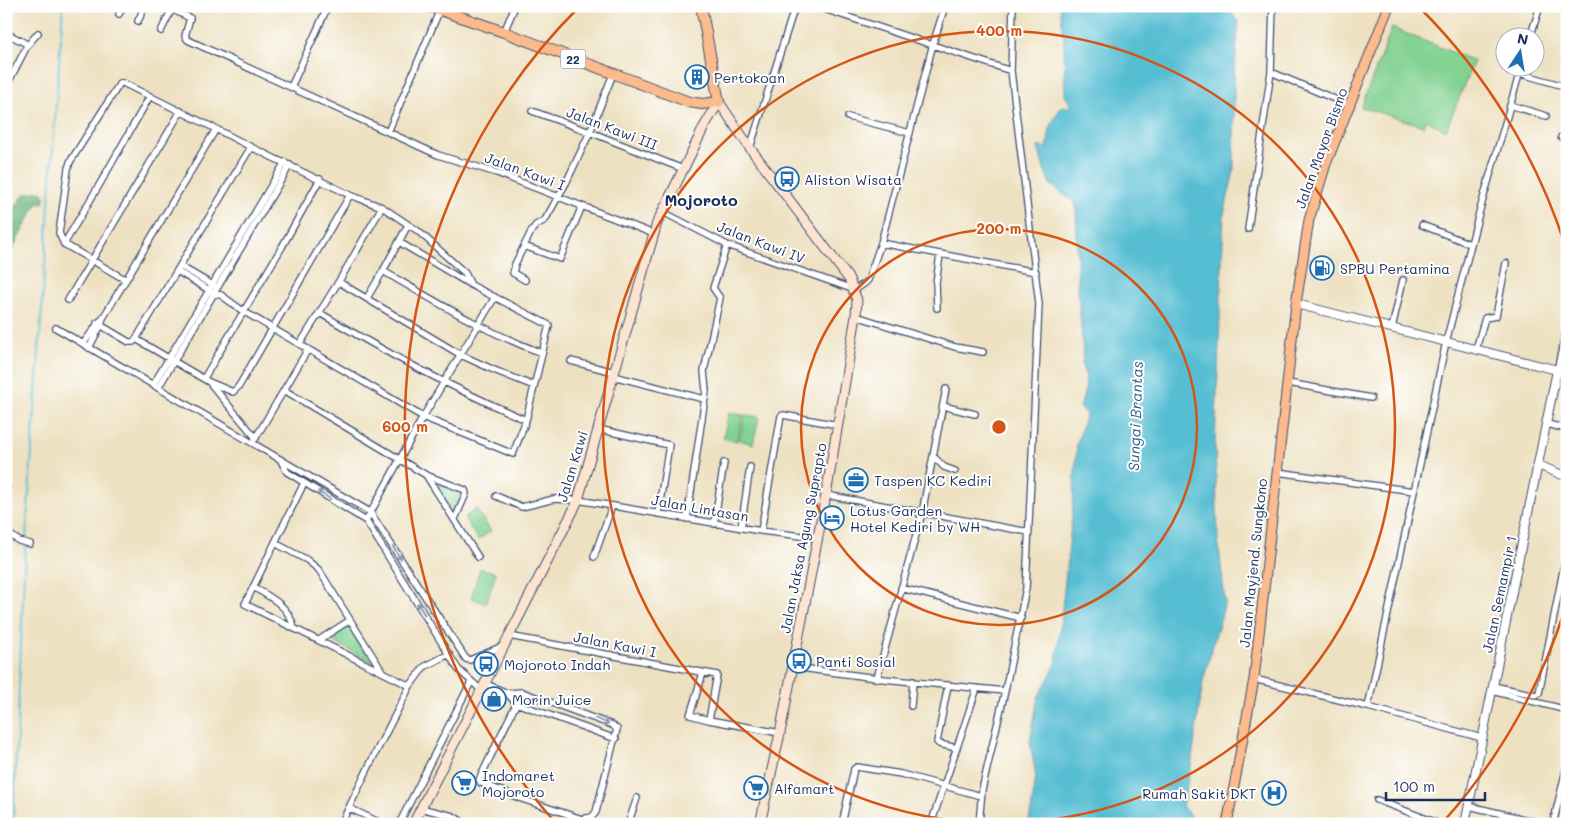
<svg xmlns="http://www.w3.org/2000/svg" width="1573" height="830" viewBox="0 0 1573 830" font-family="Mali,sans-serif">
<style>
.green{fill:#82d292;stroke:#4e8078}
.forest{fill:#69b47c;stroke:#42726d}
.water{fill:#56bed3;stroke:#387698}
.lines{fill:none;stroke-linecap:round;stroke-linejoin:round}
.stream{stroke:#56bed3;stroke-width:2}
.minor-casing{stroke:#3b4a6d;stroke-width:8}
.tertiary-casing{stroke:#3b4a6d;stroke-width:10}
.secondary-casing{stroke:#3b4a6d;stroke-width:11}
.primary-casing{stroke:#3b4a6d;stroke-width:11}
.trunk-casing{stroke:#3b4a6d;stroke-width:12}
.minor{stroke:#fff;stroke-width:5.5}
.tertiary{stroke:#fff;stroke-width:8}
.secondary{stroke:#fde4d1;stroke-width:9}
.primary{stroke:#fbbb8d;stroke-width:9}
.trunk{stroke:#fbbb8d;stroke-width:10}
.oneway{stroke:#8d97ae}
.ring{fill:none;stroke:#d45514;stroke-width:2.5}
.labels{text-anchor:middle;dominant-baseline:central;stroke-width:4;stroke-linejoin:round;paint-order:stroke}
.shield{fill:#fff;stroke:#5f6d8e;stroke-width:1}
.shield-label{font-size:12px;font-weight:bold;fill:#1b2f5e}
.poi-label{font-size:14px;fill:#1b2f5e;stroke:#fff;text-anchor:start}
.street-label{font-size:14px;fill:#1b2f5e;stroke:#fff}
.water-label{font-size:15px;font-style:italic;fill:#306187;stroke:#fff}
.quarter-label{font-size:16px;font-weight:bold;fill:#1b2f5e;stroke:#fff}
.centre{fill:#d45514;stroke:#fff;stroke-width:2.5}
.ring-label{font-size:15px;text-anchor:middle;font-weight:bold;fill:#d45514;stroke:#fff;stroke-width:4;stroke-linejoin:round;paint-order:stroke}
</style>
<rect width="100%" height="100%" fill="#fff"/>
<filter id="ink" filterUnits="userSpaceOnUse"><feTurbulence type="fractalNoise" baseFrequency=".02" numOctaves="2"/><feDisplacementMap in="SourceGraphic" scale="10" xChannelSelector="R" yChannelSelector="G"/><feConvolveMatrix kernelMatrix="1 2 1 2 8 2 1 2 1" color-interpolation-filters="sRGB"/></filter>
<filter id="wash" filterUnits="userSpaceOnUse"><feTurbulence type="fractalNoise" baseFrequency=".0096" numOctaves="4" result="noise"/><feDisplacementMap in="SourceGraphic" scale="20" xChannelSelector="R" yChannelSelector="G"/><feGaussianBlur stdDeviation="1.12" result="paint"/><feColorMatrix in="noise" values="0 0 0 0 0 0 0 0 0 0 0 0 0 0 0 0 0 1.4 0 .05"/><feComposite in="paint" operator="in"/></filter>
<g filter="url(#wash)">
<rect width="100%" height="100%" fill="#eee1c1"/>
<!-- green -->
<path class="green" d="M1392 28 1474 61 1446 130 1425 120 1423 126 1361 107Z
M729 413 743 415 737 441 723 438Z
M745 415 759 417 753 444 739 440Z
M431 480 463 493 454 514Z
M476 509 491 531 478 540 464 518Z
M480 568 496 573 486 604 471 598Z
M349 625 374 663 327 638Z"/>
<!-- forest -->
<path class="forest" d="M41 191 45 196 43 203 38 202 6 261V223L24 194Z"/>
<!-- water -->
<path class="water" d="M1060 6H1223L1239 21 1234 75V171L1224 214 1215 447 1218 539 1225 602 1203 681 1191 766 1182 806 1191 817 1190 824H1028L1031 811 1036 777 1030 741 1038 698 1056 664 1072 517 1077 444 1086 414 1080 408 1085 390 1086 376 1082 366 1083 352 1078 288 1076 204 1050 184 1043 166 1038 147 1041 146 1046 149C1049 143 1048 136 1050 129 1052 121 1057 114 1061 107L1066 106 1069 109 1071 106 1065 95 1064 42Z"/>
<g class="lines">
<!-- stream -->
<path class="stream" d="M13 824 25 551 63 6"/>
</g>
</g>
<g filter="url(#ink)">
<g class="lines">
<!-- minor casing -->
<g class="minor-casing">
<path id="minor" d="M165 6 190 18 185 36 188 40 438 155 497 173 654 234
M815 6 1011 71
M119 14 123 6
M842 14 846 6
M138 21 145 6
M161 31 172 9
M504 32 515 6
M6 33 25 43 27 46 6 87
M1530 38 1540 6
M27 46 38 33
M1271 72 1351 106
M1519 73 1567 87
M291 87 328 6
M1510 105 1546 116
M532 111 590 132 683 169
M848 117 910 133
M216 129 251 147
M388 132 441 7
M1561 137 1567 139
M750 148 795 6
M6 183 10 184
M661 211 727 245 855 290 865 283 868 280 881 243 933 44 945 6
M408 225 383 271C435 301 485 332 542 353
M1422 225 1470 244
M1248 229 1271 72 1273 6
M881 243 1036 272
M64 244 59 233 68 169 70 162 120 83H123L216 129 103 318 101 325 89 348
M524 246 560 259 582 206
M180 266 214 286
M177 271 214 293 221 295 243 311 423 417 513 454 526 420 549 325 471 285 399 242
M126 280 64 244 101 182 150 96
M525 280 513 273 515 264 532 230 536 225 545 220 566 183 590 132 613 74
M339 282 461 355 494 370 534 386
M367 298 383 271
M68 300 181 111
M937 308 936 283 940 255
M320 313C386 353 454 389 526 420
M856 316 955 347 983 352
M97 323 129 342H133L136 339
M1567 327 1557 370 1567 371
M56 328 370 512 466 659 470 660 503 646
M1392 328 1403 280
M83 344 100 321
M300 344 342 276 382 207
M1476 349 1485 318 1496 316 1506 263
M571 361 614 372
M613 376 704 399
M204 378 282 247 320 179
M1567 380V382
M209 382 233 392 239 386 350 195
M1288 383 1371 398
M153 385 285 162
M158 388 290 165
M284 390 308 349
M943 406 975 414
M1547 424 1567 429
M598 429 669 445 658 514
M256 438 209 382 136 339 251 147 350 195 382 207 418 231 465 273 471 285
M255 439 284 390 426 475 465 490 466 494 455 519
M933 456 944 467 955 471
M280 459 287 472 366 521 458 669 481 690
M1277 472 1414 491
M426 475 478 557
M304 483 245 604 410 686 374 756 341 824
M6 486 7 487
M826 495 1029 532
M496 496 522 507 554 499 578 500 761 531 818 538
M687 519 706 391 704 371 720 298 713 288 727 245
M366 521 423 417 495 297
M714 524 724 463
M741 528 750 467
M761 531 781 416 783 415 838 425
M6 532 19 541 30 544
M275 543 307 560 319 570 382 671
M594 557 612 506
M253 587C272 598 289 606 294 628
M901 588 1021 618
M509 636 717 675 709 720 780 733
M319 640 350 620
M793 667 884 679 1005 691
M703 673 690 715 709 720
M877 678 922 513 946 389
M1254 679 1368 707 1446 342 1479 213 1521 68
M484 683 507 693 516 703 616 739
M948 685 937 742 939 744 957 748
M410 686 424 667 449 654
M1493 686 1536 695 1539 693 1567 550
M1492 691 1567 710
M507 693 522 692 612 725 617 729 596 812 592 817 582 819 522 799 481 783 479 780 522 692
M911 706 913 681
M1368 707 1482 738
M1377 800 1440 824
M1469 806 1545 824
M349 808 383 824
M420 808 453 816 466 824
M760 822 773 824
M399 824 471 682
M628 824 637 798
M842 824 854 769 857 767 901 774 981 796
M931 824 977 688
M979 824 982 790 1005 691 1026 588 1039 304 1011 71 1013 6
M1553 824 1567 766"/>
</g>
<!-- tertiary casing -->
<g class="tertiary-casing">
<path id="tertiary" d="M1296 304 1557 370 1465 824
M1538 465 1567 477"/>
</g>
<!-- secondary casing -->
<g class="secondary-casing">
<path id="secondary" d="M413 824 573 511 578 500 657 223 705 125 719 102 750 148 849 279 857 300 856 316 826 495 780 733 760 824"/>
</g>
<!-- primary casing -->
<g class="primary-casing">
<path id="primary" d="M1227 824 1254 679 1296 304 1309 220 1326 164 1389 6"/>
</g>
<!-- trunk casing -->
<g class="trunk-casing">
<path id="trunk" d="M429 6 504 32 689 102 702 104 719 102 701 6"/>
</g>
<!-- minor -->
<use href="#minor" class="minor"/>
<!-- tertiary -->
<use href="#tertiary" class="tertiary"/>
<!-- secondary -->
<use href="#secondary" class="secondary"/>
<!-- primary -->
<use href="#primary" class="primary"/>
<!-- trunk -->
<use href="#trunk" class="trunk"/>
</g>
<!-- one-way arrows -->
<defs><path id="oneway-shaft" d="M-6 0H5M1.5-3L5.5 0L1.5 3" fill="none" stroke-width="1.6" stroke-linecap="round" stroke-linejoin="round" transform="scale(1.25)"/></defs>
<g class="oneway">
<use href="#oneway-shaft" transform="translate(324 495) rotate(-148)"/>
<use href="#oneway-shaft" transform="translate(397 553) rotate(57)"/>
<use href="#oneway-shaft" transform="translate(421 609) rotate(-122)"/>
<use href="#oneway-shaft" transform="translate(602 721) rotate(20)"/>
</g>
</g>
<!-- distance rings -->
<g class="ring">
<circle cx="999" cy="427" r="198"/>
<circle cx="999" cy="427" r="396"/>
<path d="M1566 606A594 594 0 0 1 1444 821M554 821A594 594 0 0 1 579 7M1419 7A594 594 0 0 1 1566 248"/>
</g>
<!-- icons -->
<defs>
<g id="building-ring" transform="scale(1.25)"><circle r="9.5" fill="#fff" stroke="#1f6fb2" stroke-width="1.5"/><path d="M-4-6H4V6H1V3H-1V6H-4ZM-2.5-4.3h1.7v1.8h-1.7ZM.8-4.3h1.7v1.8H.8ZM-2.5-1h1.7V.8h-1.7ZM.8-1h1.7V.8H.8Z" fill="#1f6fb2"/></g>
<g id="bus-ring" transform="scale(1.25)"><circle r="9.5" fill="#fff" stroke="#1f6fb2" stroke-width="1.5"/><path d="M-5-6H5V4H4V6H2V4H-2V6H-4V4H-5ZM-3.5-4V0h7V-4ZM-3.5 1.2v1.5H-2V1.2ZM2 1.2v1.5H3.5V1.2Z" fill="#1f6fb2"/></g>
<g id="fuel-ring" transform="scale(1.25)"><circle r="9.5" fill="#fff" stroke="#1f6fb2" stroke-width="1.5"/><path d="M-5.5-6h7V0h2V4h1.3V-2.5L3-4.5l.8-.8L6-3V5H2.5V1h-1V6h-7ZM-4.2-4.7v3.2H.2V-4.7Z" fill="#1f6fb2"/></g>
<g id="office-ring" transform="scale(1.25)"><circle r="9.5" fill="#fff" stroke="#1f6fb2" stroke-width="1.5"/><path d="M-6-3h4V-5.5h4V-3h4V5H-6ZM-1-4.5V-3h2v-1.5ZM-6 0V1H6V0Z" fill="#1f6fb2"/></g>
<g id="hotel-ring" transform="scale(1.25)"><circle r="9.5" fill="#fff" stroke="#1f6fb2" stroke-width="1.5"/><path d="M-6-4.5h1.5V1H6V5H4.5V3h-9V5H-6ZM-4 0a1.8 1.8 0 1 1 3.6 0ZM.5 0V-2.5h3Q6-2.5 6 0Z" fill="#1f6fb2"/></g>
<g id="shop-ring" transform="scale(1.25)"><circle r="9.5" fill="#fff" stroke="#1f6fb2" stroke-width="1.5"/><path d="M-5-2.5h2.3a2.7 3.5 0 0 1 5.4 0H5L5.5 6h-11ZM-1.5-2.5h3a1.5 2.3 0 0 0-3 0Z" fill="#1f6fb2"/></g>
<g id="supermarket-ring" transform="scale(1.25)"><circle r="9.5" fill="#fff" stroke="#1f6fb2" stroke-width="1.5"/><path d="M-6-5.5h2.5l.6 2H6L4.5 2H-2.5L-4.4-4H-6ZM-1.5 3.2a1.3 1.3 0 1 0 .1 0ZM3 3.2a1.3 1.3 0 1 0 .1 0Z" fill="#1f6fb2"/></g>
<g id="hospital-ring" transform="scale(1.25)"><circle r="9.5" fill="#fff" stroke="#1f6fb2" stroke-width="1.5"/><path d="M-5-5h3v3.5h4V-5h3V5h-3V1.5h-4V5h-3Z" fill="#1f6fb2"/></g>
</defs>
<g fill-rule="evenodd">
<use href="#building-ring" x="697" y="77"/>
<use href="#bus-ring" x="787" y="179"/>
<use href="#fuel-ring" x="1322" y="268"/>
<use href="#office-ring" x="856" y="480"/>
<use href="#hotel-ring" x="832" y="518"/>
<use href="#bus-ring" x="799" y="661"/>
<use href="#bus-ring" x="486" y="664"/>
<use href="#shop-ring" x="494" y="699"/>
<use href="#supermarket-ring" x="464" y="783"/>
<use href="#supermarket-ring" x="756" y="788"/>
<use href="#hospital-ring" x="1274" y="793"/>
</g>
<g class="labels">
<!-- shield labels -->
<rect class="shield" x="560.5" y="49.5" width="25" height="19" rx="4"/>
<g class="shield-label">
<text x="573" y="59">22</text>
</g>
<!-- poi labels -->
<g class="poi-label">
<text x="714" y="77">Pertokoan</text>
<text x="804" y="179">Aliston Wisata</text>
<text x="1340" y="268">SPBU Pertamina</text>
<text x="874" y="480">Taspen KC Kediri</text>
<text x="850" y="510">Lotus Garden<tspan x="850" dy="16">Hotel Kediri by WH</tspan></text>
<text x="816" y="661">Panti Sosial</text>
<text x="504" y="664">Mojoroto Indah</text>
<text x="512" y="699">Morin Juice</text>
<text x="482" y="775">Indomaret<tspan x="482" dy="16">Mojoroto</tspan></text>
<text x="774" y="788">Alfamart</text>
<text x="1256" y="793" text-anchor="end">Rumah Sakit DKT</text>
</g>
<!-- street labels -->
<g class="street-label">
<text transform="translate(612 128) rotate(21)">Jalan Kawi III</text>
<text transform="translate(1321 148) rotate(-70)">Jalan Mayor Bismo</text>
<text transform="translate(525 171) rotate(20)">Jalan Kawi I</text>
<text transform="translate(761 242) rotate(21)">Jalan Kawi IV</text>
<text transform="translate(572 466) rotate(-73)">Jalan Kawi</text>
<text transform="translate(700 508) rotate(10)">Jalan Lintasan</text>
<text transform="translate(803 538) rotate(-79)">Jalan Jaksa Agung Suprapto</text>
<text transform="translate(1253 563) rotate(-84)">Jalan Mayjend. Sungkono</text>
<text transform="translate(1499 594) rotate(-78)">Jalan Semampir 1</text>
<text transform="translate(615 644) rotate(11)">Jalan Kawi I</text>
</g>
<!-- water labels -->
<g class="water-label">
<text transform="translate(1135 416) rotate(-88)">Sungai Brantas</text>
</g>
<!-- quarter labels -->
<g class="quarter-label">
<text x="701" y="199">Mojoroto</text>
</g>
</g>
<circle cx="999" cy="427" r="8" class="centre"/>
<g class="ring-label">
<text x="999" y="36">400 m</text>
<text x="999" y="234">200 m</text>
<text x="405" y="432">600 m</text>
</g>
<!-- margin -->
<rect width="1573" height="830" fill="none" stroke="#fff" stroke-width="25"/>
<!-- north arrow -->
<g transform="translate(1520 52) rotate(12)"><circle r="24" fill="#ffffff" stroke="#a4acbf"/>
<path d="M0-4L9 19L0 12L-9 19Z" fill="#1f6fb2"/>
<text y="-8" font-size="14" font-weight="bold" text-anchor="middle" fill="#1b2f5e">N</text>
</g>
<!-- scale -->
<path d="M1386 792v8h99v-8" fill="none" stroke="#1b2f5e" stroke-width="2.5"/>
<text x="1393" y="792" font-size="15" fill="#1b2f5e" stroke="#ffffff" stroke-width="4" paint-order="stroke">100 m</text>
</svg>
